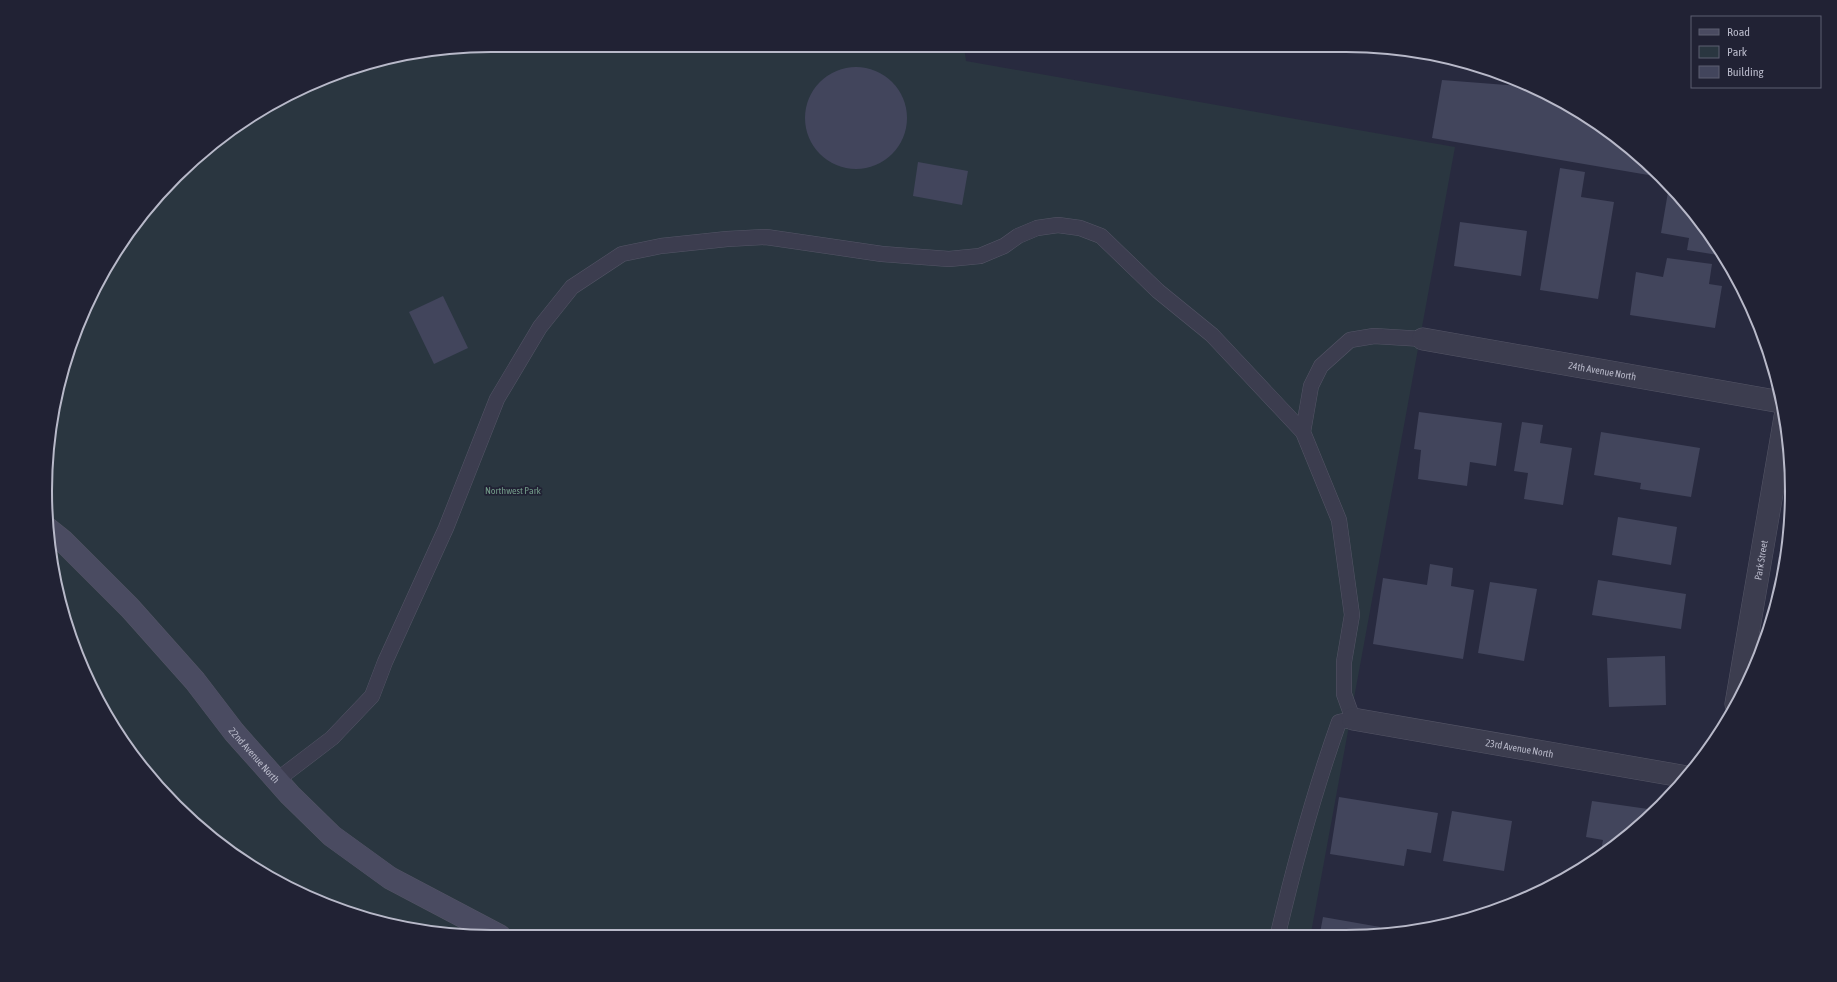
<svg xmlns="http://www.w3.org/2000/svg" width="1837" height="982" viewBox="0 0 1837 982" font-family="'Asap Condensed',sans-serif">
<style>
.green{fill:#2a3640}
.building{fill:#42455c}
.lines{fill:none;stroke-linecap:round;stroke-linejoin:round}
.lane-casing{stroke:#545566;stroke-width:16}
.street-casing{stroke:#545566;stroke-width:23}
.secondary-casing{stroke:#545566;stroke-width:23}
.lane{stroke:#3c3d4f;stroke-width:15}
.street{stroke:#3c3d4f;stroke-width:22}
.secondary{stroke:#4a4b61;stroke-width:22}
.labels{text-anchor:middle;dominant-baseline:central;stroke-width:3.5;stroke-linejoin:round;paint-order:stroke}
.street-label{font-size:10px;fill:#b8b9c9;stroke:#212234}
.park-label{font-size:10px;fill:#719887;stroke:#212234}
.rim{fill:none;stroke:#b8b9c9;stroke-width:2}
</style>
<rect width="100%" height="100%" fill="#282a3f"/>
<!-- green -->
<path class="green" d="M491 45 964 46 966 61 1455 147 1311 933 462 936 376 922 294 891 220 845 156 785 120 739 79 662 60 606 58 593 46 520V462L60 376 79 320 120 243 156 197 219 137 268 105 347 69 404 54Z"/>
<!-- building -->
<path class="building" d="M805 118a51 51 0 1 1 102 0a51 51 0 1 1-102 0Z
M1442 80 1532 87 1543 91 1618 137 1660 177 1432 138Z
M918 162 968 171 962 205 913 196Z
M1560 168 1585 172 1581 197 1614 202 1598 299 1540 290Z
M1668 192 1677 193 1681 197 1724 256 1687 250 1689 238 1661 233Z
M1460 222 1527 231 1521 276 1454 266Z
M1667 258 1712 264 1709 284 1722 286 1715 328 1630 315 1636 272 1663 277Z
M443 296 468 348 434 364 409 312Z
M1419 412 1502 423 1496 466 1470 462 1467 486 1418 479 1421 450 1414 449Z
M1522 422 1543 425 1540 443 1572 448 1563 505 1524 499 1528 473 1514 471Z
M1601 432 1700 448 1691 497 1640 489 1641 483 1594 475Z
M1618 517 1677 527 1671 565 1612 555Z
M1430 564 1453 568 1451 586 1474 590 1463 659 1373 644 1383 578 1427 585Z
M1598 580 1686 594 1681 629 1592 615Z
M1490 582 1537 589 1524 661 1478 653Z
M1665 656 1666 705 1609 707 1607 658Z
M1339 797 1438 813 1431 853 1407 849 1404 866 1330 854Z
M1592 801 1648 809 1647 818 1617 845 1600 855 1603 840 1586 837Z
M1452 811 1512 821 1504 871 1443 861Z
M1323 917 1380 927 1379 933H1320Z"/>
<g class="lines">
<!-- lane casing -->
<g class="lane-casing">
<path id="lane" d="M277 780 332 738 372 696 385 662 446 528 497 399 540 327 572 287 622 254 661 246 727 239 766 237 882 254 949 259 980 256 1004 246 1018 236 1037 228 1058 225 1080 228 1101 236 1158 291 1212 335 1303 432
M1278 934C1295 862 1314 792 1339 722L1353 719 1344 694V662L1352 615 1339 520 1303 432 1311 386 1321 366 1350 340 1374 336 1423 339"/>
</g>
<!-- street casing -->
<g class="street-casing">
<g id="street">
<path id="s1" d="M1423 339 1781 402"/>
<path id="s2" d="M1736 704 1785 417"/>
<path id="s3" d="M1353 719 1687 777"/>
</g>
</g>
<!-- secondary casing -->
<g class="secondary-casing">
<g id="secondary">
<path id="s4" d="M47 528 62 540 130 608 195 681 234 732 290 795 332 836 390 878 500 936"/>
</g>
</g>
<!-- lane -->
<use href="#lane" class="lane"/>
<!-- street -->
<use href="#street" class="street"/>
<!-- secondary -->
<use href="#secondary" class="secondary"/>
</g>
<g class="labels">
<!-- street labels -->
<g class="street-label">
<text stroke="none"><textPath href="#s1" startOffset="182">24th Avenue North</textPath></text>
<text stroke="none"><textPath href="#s2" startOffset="146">Park Street</textPath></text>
<text stroke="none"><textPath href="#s3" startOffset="169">23rd Avenue North</textPath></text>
<text stroke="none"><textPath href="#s4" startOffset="308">22nd Avenue North</textPath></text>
</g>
<!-- park labels -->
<g class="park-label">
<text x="513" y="490">Northwest Park</text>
</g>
</g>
<!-- crop -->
<path d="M0 0H1837V982H0ZM491 52H1346A439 439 0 0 1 1785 491V491A439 439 0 0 1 1346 930H491A439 439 0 0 1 52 491V491A439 439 0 0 1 491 52Z" fill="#212234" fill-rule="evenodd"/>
<path class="rim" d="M491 52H1346A439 439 0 0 1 1785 491V491A439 439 0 0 1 1346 930H491A439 439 0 0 1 52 491V491A439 439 0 0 1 491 52Z"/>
<!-- legend -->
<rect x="1691" y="16" width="130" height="72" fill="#212234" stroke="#5d5e70"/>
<rect x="1699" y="29" width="20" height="6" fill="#4a4b61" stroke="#5d5e70"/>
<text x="1727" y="36" font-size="12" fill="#b8b9c9">Road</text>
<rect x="1699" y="46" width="20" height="12" fill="#2a3640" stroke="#5d5e70"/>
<text x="1727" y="56" font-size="12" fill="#b8b9c9">Park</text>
<rect x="1699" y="66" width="20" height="12" fill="#42455c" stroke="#5d5e70"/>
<text x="1727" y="76" font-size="12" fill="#b8b9c9">Building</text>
</svg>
